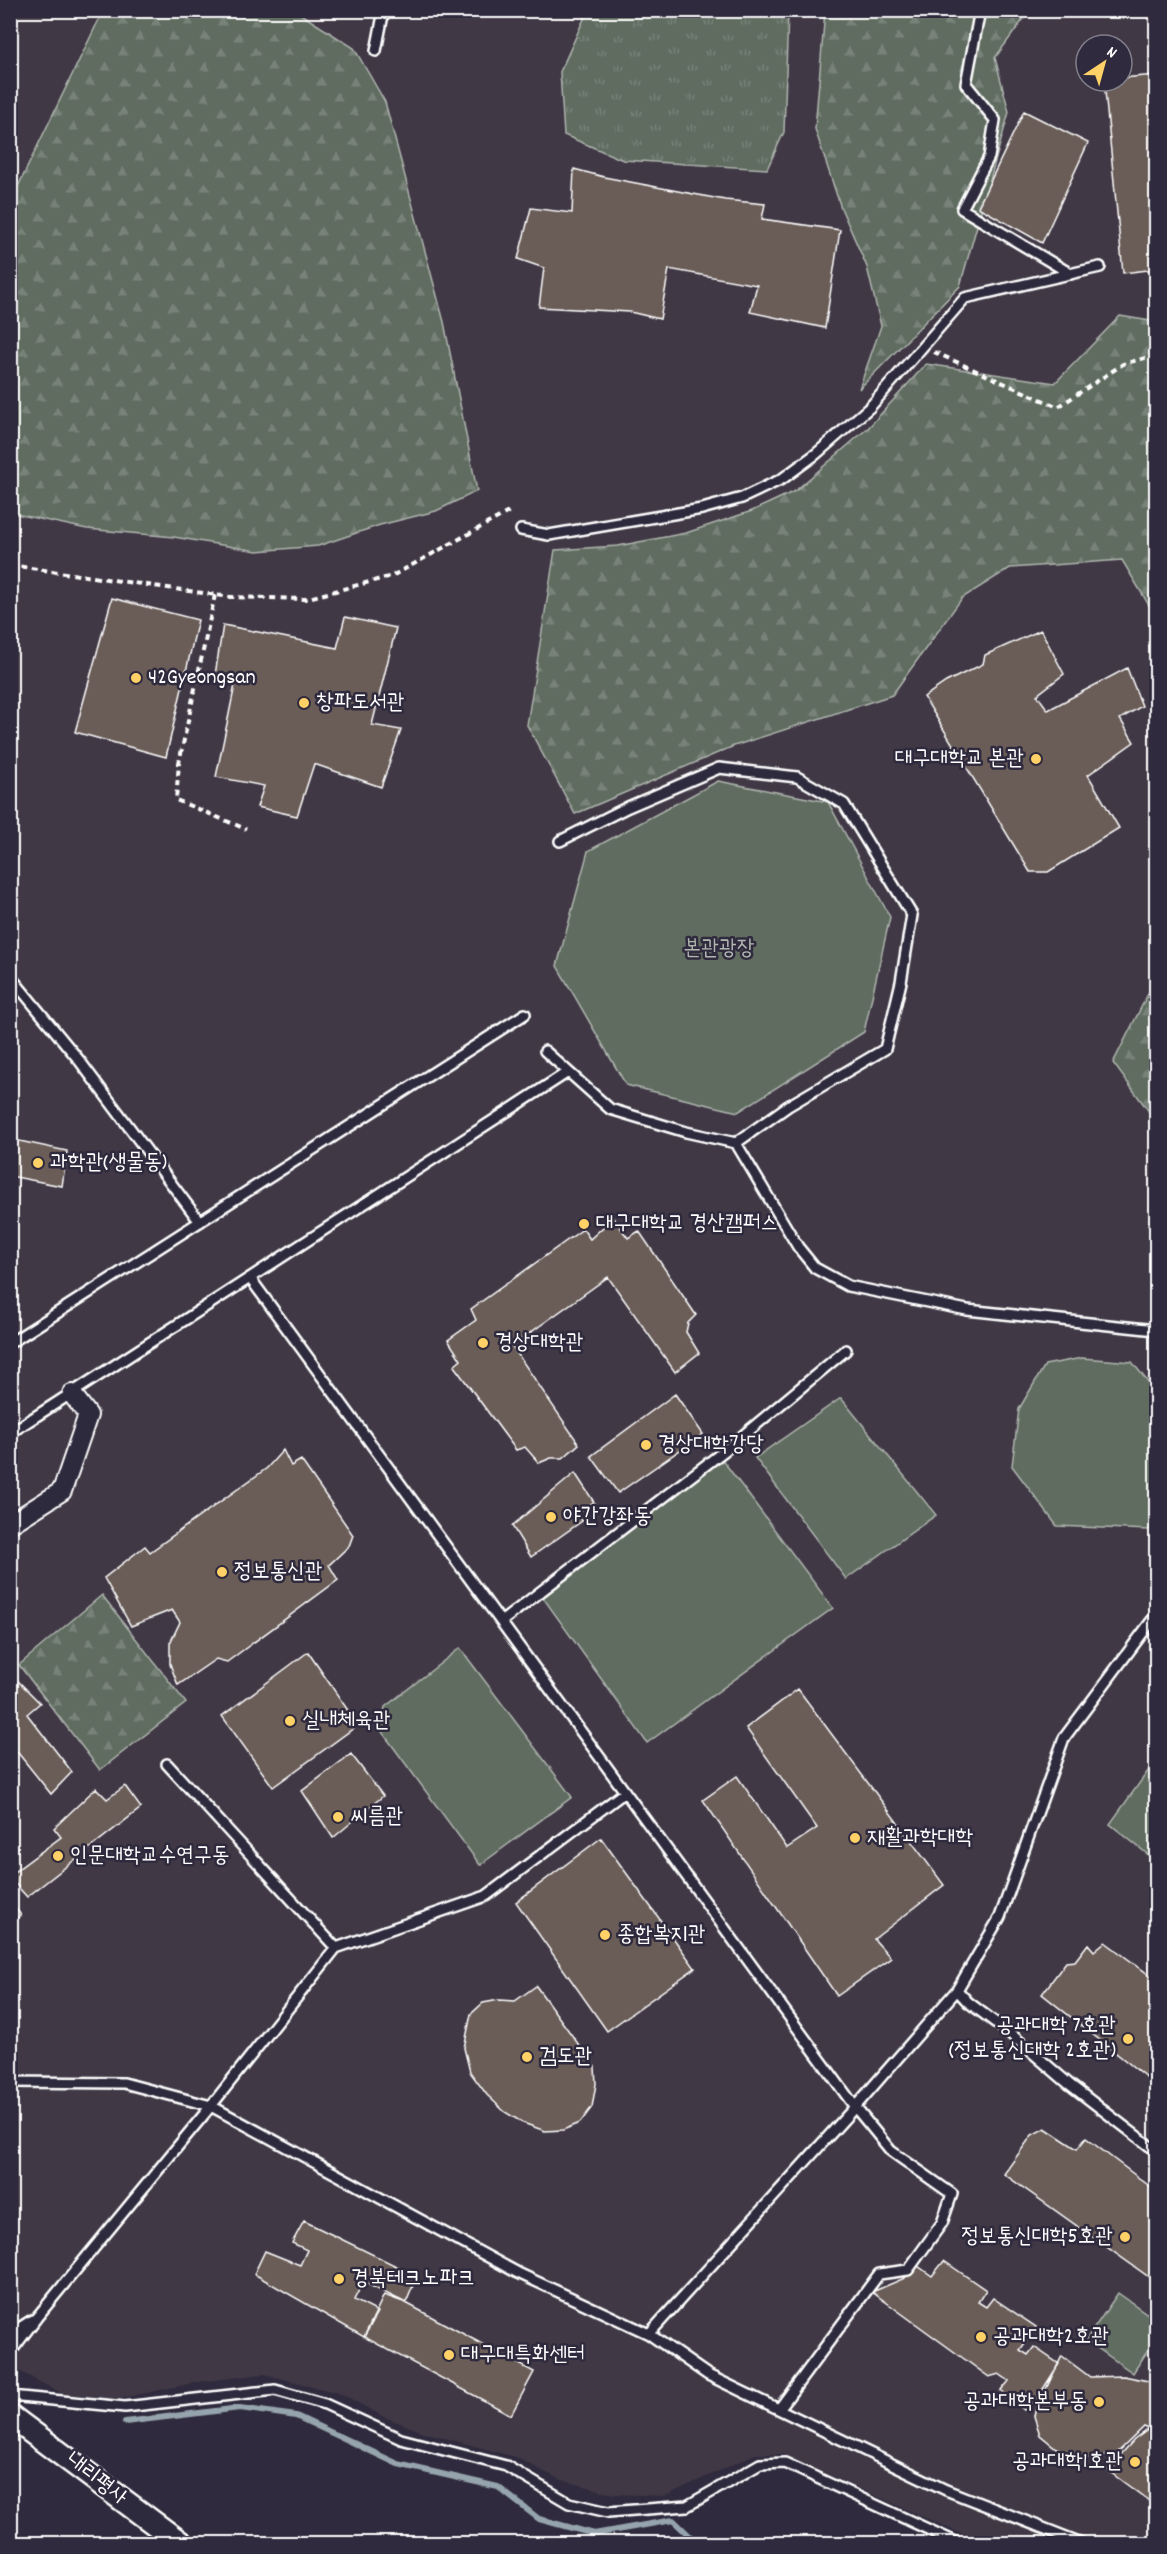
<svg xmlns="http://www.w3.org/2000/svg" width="1167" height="2554" viewBox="0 0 1167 2554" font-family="Dekko,'Poor Story',sans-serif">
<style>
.built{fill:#413945;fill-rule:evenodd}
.grass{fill:url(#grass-tufts);stroke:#b0b6b0;stroke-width:1.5}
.forest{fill:url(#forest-firs);stroke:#b0b6b0;stroke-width:1.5}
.park{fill:#606c61;stroke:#b0b6b0;stroke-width:1.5}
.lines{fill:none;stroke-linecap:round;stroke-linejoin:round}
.stream{stroke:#95a4ad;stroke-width:6}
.building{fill:#6b5d59;stroke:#fff;stroke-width:1.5}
.service-casing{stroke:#fff;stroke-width:14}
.minor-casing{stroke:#fff;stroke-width:22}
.tertiary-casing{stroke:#fff;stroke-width:27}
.path{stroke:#fff;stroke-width:4;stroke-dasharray:6 4.5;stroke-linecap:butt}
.service{stroke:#2f2a3d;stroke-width:9}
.minor{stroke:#2f2a3d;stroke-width:18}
.tertiary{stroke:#2f2a3d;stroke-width:22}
.poi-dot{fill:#ffd166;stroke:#2f2a3d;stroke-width:2}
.labels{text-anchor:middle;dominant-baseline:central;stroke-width:5;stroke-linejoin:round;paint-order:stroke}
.poi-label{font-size:22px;fill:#fff;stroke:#2f2a3d;text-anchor:start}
.park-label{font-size:22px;fill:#b0b6b0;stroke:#2f2a3d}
.street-label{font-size:22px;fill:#fff;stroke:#2f2a3d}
</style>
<defs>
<pattern id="grass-tufts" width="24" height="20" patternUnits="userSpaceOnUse" patternTransform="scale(1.5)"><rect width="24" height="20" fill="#606c61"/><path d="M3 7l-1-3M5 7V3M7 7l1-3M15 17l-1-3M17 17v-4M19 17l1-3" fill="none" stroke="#788279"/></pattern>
<pattern id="forest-firs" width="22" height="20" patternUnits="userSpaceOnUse" patternTransform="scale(1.5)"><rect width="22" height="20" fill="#606c61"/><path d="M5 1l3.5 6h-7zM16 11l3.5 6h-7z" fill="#788279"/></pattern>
</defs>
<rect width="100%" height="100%" fill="#2f2a3d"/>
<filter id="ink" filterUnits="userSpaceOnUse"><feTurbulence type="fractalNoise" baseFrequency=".0167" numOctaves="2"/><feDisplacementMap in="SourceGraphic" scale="12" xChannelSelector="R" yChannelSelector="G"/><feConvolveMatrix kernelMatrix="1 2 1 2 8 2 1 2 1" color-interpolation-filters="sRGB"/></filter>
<g filter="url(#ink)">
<!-- built -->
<path class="built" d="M10 11H1156V2543H982L782 2454H755L665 2496 614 2494 559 2479 515 2457 423 2432 382 2416 342 2394 264 2374 198 2382 117 2399 63 2394 11 2367ZM1086 45H1122V81H1086Z"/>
<!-- grass -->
<path class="grass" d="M588 10 788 11 784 132 767 169 623 160 564 135 560 72Z"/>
<!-- forest -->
<path class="forest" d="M103 11H296L354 48 385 102 444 322 477 491 436 511 380 525 318 546 257 551 174 537 87 529 11 513V201Z
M825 11H1039L1028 13 995 58 1009 112 960 286 859 389 881 326 867 267 841 208 815 129Z
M1120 316 1156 322V617L1122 560 1010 568 962 598 892 695 734 746 575 814 527 725 555 550 618 546 686 533 752 511 795 491 869 427 926 364 1055 383Z
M1156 978V1121L1113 1063Z
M102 1595 186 1703 100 1770 19 1665Z"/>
<!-- park -->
<path class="park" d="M718 781 828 802 890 917 864 1032 738 1112 626 1085 557 966 588 851Z
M1082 1358 1132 1362 1156 1392V1521L1149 1530 1057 1526 1012 1466 1019 1409 1045 1365Z
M841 1398 936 1515 846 1579 755 1458Z
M718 1454 833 1608 647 1743 539 1592Z
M460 1648 572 1797 480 1865 380 1729 385 1707Z
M1156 1760V1861L1110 1824Z
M1118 2293 1156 2320V2338L1133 2373 1086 2340Z"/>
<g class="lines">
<!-- stream -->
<path class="stream" d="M125 2422 240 2408 296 2416 398 2464 498 2487 539 2519 594 2534 673 2520 698 2544"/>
</g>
<!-- building -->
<path class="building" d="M10 10H20L10 31Z
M1156 75V269L1123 273 1104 81H1122V78Z
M1024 111 1088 143 1042 243 978 207Z
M574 169 604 177 725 200 765 204 762 219 840 230 825 328 750 312 757 285 669 269 660 319 630 312 539 307 544 268 518 259 531 208 572 213Z
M112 598 198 620 166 757 75 732Z
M345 617 396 628 372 725 401 730 381 787 314 764 297 816 257 807 264 786 216 777 236 680 215 675 223 625 337 648Z
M1041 630 1064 674 1037 695 1048 710 1127 668 1142 706 1120 719 1134 742 1088 775 1119 828 1048 872H1030L924 697 946 682 983 664 985 655Z
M10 1139 67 1151 62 1186 10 1176Z
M613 1218 628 1238 639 1231 696 1315 688 1323 686 1332 699 1353 675 1372 608 1277 512 1346 579 1444 563 1458H551L539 1463 525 1447 516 1450 454 1366 461 1360 448 1340 476 1320 471 1309 583 1229 590 1239Z
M675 1394 703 1434 618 1493 591 1456Z
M283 1450 291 1466 301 1460 353 1535 349 1546 329 1565 338 1580 227 1662 216 1659 178 1685 170 1664V1643L180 1622 172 1610 131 1626 104 1578 145 1546 150 1552 267 1468Z
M575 1473 594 1502 577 1513 582 1521 531 1557 512 1526Z
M308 1652 358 1725 273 1787 222 1716Z
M11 1674 40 1703 27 1714 72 1772 51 1794 10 1743Z
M798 1689 944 1885 874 1939 891 1958 837 1996 703 1800 737 1776 787 1848 817 1828 746 1728Z
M351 1754 383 1796 333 1838 302 1791Z
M125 1786 141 1808 27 1897 10 1878V1875L61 1837 54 1828 96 1788 107 1799Z
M601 1838 695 1968 607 2031 516 1902Z
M10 1901 21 1915 10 1923Z
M1105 1942 1156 1980V2085L1042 1994 1066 1962 1075 1961 1088 1944 1094 1951Z
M536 1986 595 2067 596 2084 592 2107 580 2123 563 2130 545 2131 523 2123 505 2112 487 2095 470 2072 464 2048 471 2014 483 2003 499 2000 515 2001Z
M1045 2128 1077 2149 1086 2138 1156 2191V2282L1004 2174 1032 2135Z
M304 2221 417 2276 406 2303 363 2282 354 2300 378 2312 364 2337 254 2274 265 2251 300 2265 307 2250 292 2243Z
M944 2261 986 2290 978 2302 986 2307 993 2298 1036 2327 1020 2350 1028 2355 1034 2347 1059 2364 1038 2397 1024 2410 1001 2391 1009 2381 999 2374 989 2377 872 2292 905 2278 915 2264 932 2276Z
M384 2295 406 2303 534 2372 511 2415 364 2337Z
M1062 2356 1090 2377 1124 2376 1148 2381 1156 2389V2424L1149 2429 1144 2427 1113 2457 1107 2455 1102 2458H1083L1056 2448 1040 2435 1034 2416 1036 2408 1046 2397 1040 2393 1046 2389Z
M1149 2429 1156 2434V2506L1107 2470 1134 2440Z"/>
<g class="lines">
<!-- service casing -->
<g class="service-casing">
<path id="service" d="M980 10 966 84 995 120 989 157 962 209 1071 274
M376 51 384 10
M521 530 549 535 702 509 742 498 782 479 816 454 870 407 965 298 1100 267
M560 841 628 807 719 768 797 777 844 804 912 915 901 982 885 1049 788 1106 736 1143
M10 976 79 1060 200 1222
M545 1051 610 1109 686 1132 736 1143 798 1247 815 1268 848 1286 967 1310 1156 1330
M250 1278 855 2107 891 2151 952 2194 942 2223 908 2270 879 2274 779 2409
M10 1343 525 1014
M10 1433 568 1072
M501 1622 728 1448 846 1350
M167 1764 336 1948
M957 1990 968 2002 1012 2035 1069 2084 1156 2151
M10 2082 124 2083 211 2106 518 2273 649 2334 855 2107 957 1990 1000 1917 1064 1738 1156 1615
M10 2334 32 2320
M649 2334 708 2375 946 2490 1084 2544
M10 2353 37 2317 211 2106 336 1948 486 1896 625 1792
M10 2396 125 2407 275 2390 325 2404 401 2439 506 2466 569 2503 608 2512 687 2506 760 2464 785 2463 960 2544"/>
</g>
<!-- minor casing -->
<g class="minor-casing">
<path id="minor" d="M10 1524 62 1491 88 1415 72 1394"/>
</g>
<!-- tertiary casing -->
<g class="tertiary-casing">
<path id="tertiary" d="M10 2416 182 2544"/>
</g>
<!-- path -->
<path class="path" d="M934 352 1058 407 1123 364 1156 355
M10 565 230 597 305 599 392 576 512 510
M215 595 179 763 176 800 246 829
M10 1759V1760
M10 1837H11"/>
<!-- service -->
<use href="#service" class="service"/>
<!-- minor -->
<use href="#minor" class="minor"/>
<!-- tertiary -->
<use href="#tertiary" class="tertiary"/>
</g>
</g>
<!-- markers -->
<g class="poi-dot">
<circle cx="136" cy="678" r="6"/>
<circle cx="304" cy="703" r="6"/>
<circle cx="1036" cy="759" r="6"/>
<circle cx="38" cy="1163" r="6"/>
<circle cx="584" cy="1224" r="6"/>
<circle cx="483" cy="1343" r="6"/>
<circle cx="646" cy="1445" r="6"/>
<circle cx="551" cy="1517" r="6"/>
<circle cx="222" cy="1572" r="6"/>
<circle cx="290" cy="1721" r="6"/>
<circle cx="338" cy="1817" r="6"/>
<circle cx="855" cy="1838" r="6"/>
<circle cx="58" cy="1856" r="6"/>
<circle cx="605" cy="1935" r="6"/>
<circle cx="1128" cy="2039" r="6"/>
<circle cx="527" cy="2057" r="6"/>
<circle cx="1125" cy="2237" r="6"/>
<circle cx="339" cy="2279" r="6"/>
<circle cx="981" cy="2337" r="6"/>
<circle cx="449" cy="2355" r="6"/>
<circle cx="1099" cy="2402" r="6"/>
<circle cx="1135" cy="2462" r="6"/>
</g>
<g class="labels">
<!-- poi labels -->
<g class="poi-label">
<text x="148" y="678">42Gyeongsan</text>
<text x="316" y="703">창파도서관</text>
<text x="1024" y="759" text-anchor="end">대구대학교 본관</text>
<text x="50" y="1163">과학관(생물동)</text>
<text x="596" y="1224">대구대학교 경산캠퍼스</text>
<text x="495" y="1343">경상대학관</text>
<text x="658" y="1445">경상대학강당</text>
<text x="563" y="1517">야간강좌동</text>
<text x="234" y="1572">정보통신관</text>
<text x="302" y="1721">실내체육관</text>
<text x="350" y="1817">씨름관</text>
<text x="867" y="1838">재활과학대학</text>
<text x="70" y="1856">인문대학교수연구동</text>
<text x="617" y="1935">종합복지관</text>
<text x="1116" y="2026" text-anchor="end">공과대학 7호관<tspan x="1116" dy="25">(정보통신대학 2호관)</tspan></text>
<text x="539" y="2057">검도관</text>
<text x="1113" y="2237" text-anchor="end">정보통신대학5호관</text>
<text x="351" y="2279">경북테크노파크</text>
<text x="993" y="2337">공과대학2호관</text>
<text x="461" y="2355">대구대특화센터</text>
<text x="1087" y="2402" text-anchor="end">공과대학본부동</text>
<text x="1123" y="2462" text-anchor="end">공과대학1호관</text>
</g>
<!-- park labels -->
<g class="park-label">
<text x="719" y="949">본관광장</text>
</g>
<!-- street labels -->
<g class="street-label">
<text transform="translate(96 2480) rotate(37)">내리평사</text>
</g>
</g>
<!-- margin -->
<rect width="1167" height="2554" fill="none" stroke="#2f2a3d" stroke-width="36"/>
<rect x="18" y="18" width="1131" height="2518" fill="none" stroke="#fff" stroke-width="2" filter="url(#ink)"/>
<!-- north arrow -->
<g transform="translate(1104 63) rotate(36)"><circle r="28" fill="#2f2a3d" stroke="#827f8b" stroke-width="1.5"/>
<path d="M0-4.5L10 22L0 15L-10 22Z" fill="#ffd166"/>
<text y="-9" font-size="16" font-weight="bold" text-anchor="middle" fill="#ffffff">N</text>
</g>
</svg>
